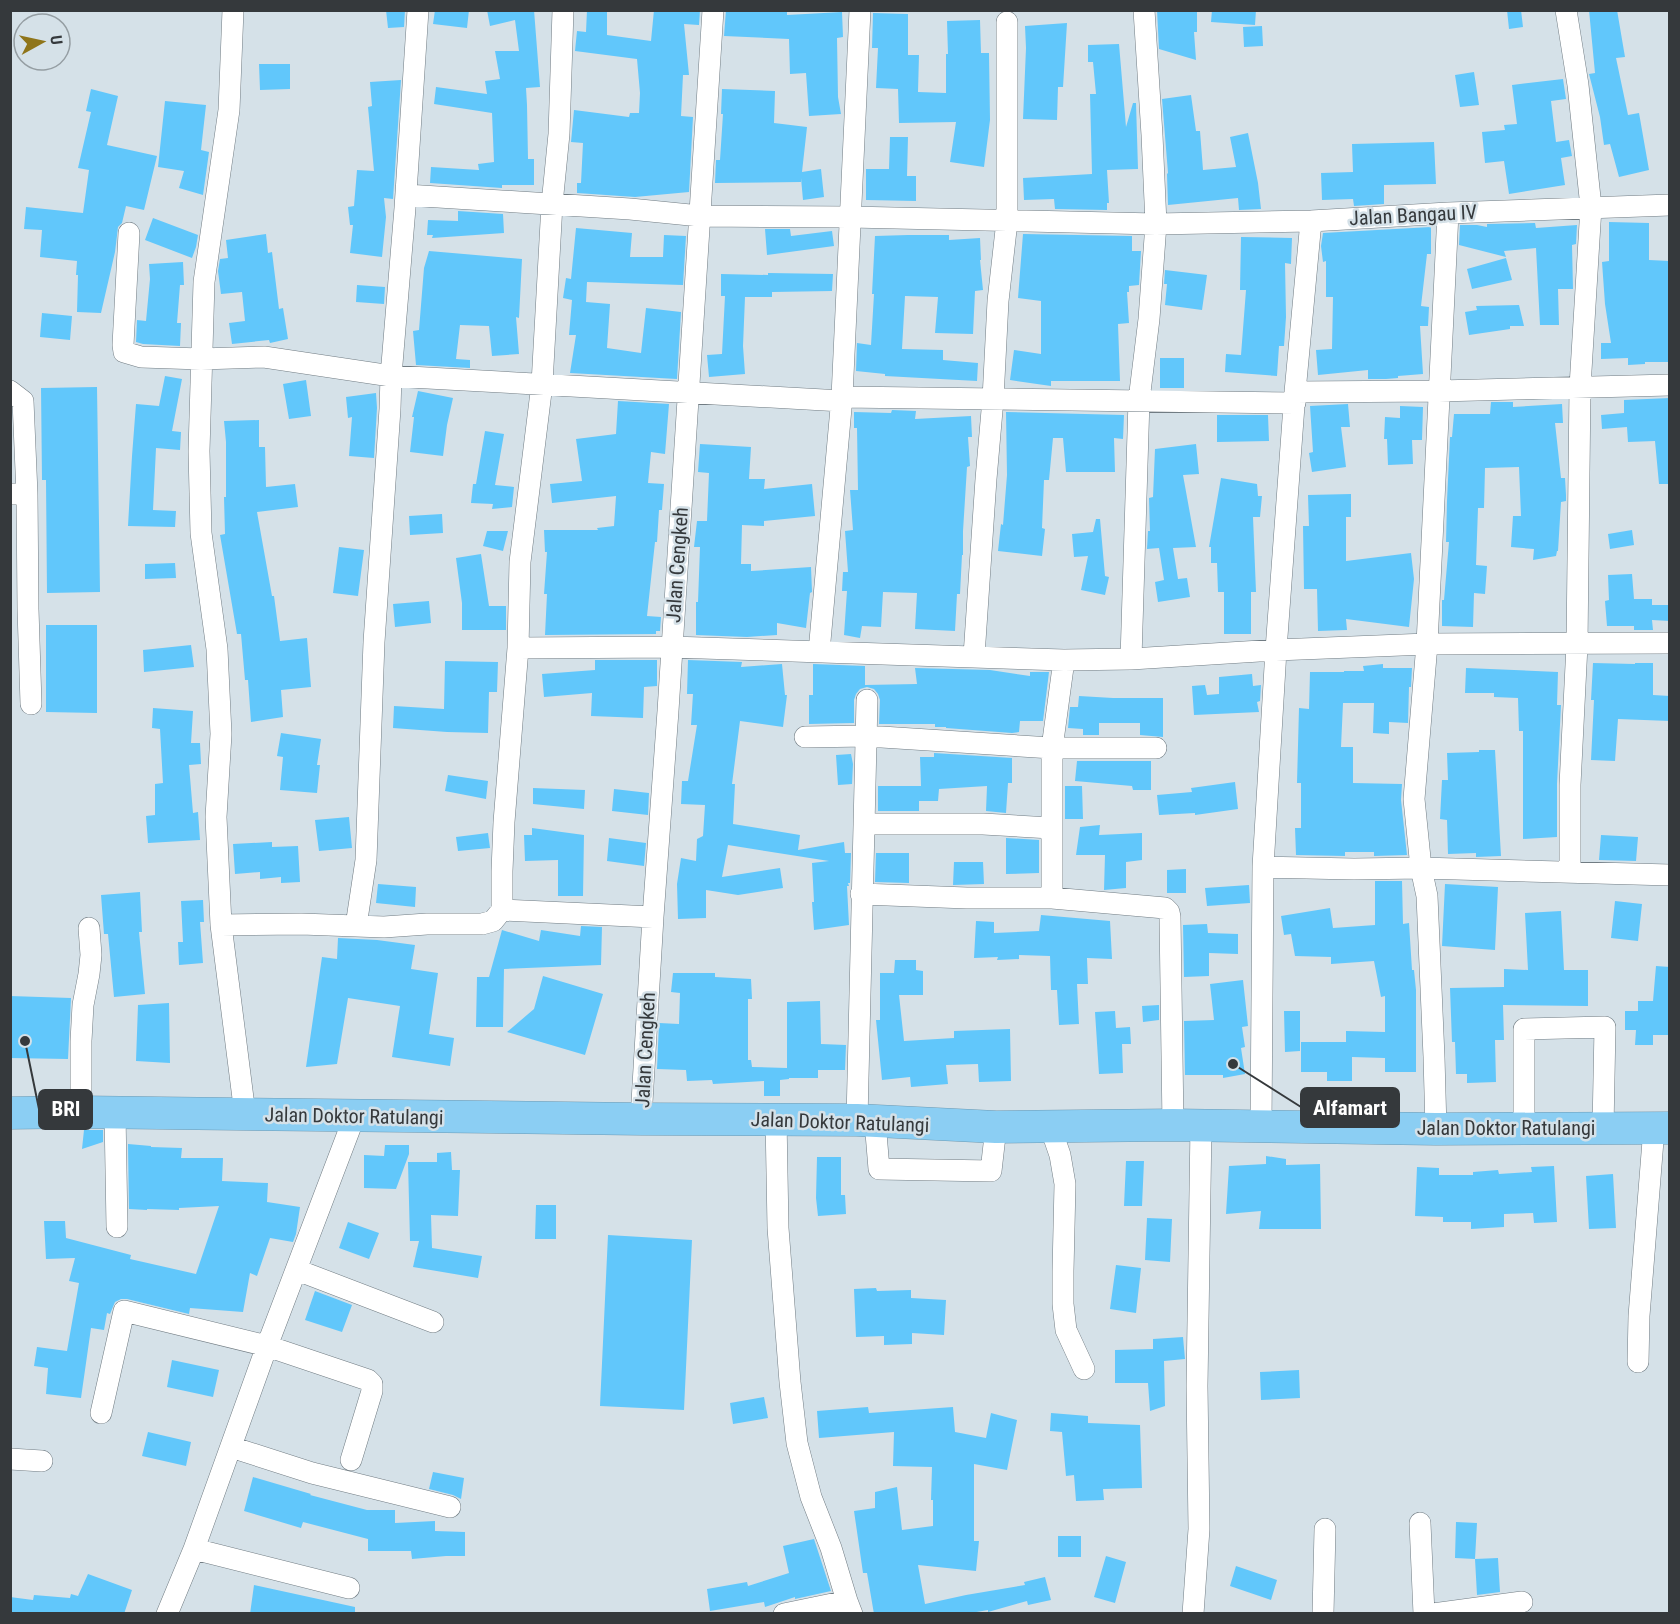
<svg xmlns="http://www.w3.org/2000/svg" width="1680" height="1624" viewBox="0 0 1680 1624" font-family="'Roboto Condensed',sans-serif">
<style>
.building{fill:#61c7fb}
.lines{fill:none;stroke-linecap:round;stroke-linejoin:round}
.minor-casing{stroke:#717c83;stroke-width:22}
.highway-casing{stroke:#6d9ab3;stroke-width:33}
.minor{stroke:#fff;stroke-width:21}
.highway{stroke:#8bcef3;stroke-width:32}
.labels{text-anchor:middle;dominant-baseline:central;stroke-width:5;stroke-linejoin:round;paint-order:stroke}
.street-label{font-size:20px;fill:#35393c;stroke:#d5e1e8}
.leader{fill:none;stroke:#35393c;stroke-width:2}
.callout-dot{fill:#35393c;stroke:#d5e1e8;stroke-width:2}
.callout{fill:#35393c;stroke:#35393c;stroke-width:2}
.callout-label{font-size:21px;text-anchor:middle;font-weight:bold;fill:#fff}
</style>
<rect width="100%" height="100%" fill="#d5e1e8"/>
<!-- building -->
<path class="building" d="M386 10H405L404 27 388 28Z
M435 10H469L467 28 433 24Z
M487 10H534L540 87 526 88 527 105 528 159H534V185H502V188L430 183 431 167 479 170 478 164 494 162 492 113 434 104 436 87 487 94 485 81 500 79 495 51H519L515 20 490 26Z
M587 10H607V35L651 41 654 10H700L699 25 684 24 689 75H683L681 116 693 117 689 192 635 197 577 193V183H581L583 143 571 142 574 110 629 117 630 113H639L640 93 637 59 575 51 577 31 586 32Z
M726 10H787V15L842 12 843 37 837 38 838 97 841 114 809 116 806 73 790 74 789 39 724 36Z
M1157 10H1197V32H1194L1196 60 1159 49Z
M1212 10H1256L1255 25 1211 22Z
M1507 10H1521L1523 27 1509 29Z
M1589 10H1617L1625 57 1616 58 1628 115 1639 113 1649 170 1619 177 1610 144 1604 145 1600 117 1589 74 1595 73Z
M873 13 908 14V55H919L918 92 946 93V54H948L947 21 980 20 981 53H989L990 120 984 167 950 162 956 122 899 123 898 89 876 88 878 48H872Z
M1067 23 1063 87H1058L1057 120 1023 119 1026 48 1025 26Z
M1262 26 1263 46 1244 47 1243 27Z
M1119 44 1126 127 1133 103H1136L1138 169 1107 170 1109 203H1107V210L1055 209 1054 199 1024 200 1023 178 1092 174 1090 94H1096L1093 62H1088V45Z
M259 64H290V89L260 90Z
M1474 72 1479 105 1460 107 1455 75Z
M1563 79 1566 99 1551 101 1556 142 1569 140 1572 156 1561 158 1565 185 1509 194 1504 161 1485 163 1482 132 1505 130 1504 125 1517 124 1512 85Z
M401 80 393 199 384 198 386 217 382 257 350 253 353 225H350L348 207 354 206 357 170 374 171 368 107 372 106 370 82Z
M91 89 118 96 107 145 157 156 144 210 126 206 122 223 118 227 115 252 101 313 77 312 78 275H76L77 261 40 257 42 230 24 229 26 207 83 213 89 170 78 168 91 112 86 111Z
M722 89 775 91 774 123 807 127 802 172 821 169 824 197 803 200 801 178V182L715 183 716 160H720L723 114H721Z
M1191 95 1196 131H1200L1203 170 1236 167 1230 137 1248 133 1258 183 1261 209 1239 210 1238 198 1168 205 1167 174 1168 173 1162 99Z
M165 101 206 105 201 150 209 152 203 195 179 188 184 171 158 167Z
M890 137H908L907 176H916V201L866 200V169H889Z
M1434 142 1436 184 1384 185V204L1354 206 1353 199 1322 200 1321 173 1353 172 1352 144Z
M458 211 503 214 504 233 432 238 433 235H427L428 220 458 221Z
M153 218 198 235 196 247 192 258 145 240Z
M1609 222 1649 223V260L1670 261V362H1645V364L1628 365V358L1601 359V343H1611L1605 304 1602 262 1609 261Z
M1535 223 1536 228 1577 225 1576 244 1572 245 1573 289H1558L1559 325H1540L1536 248 1504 251 1506 257 1459 245 1460 225H1477L1487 227V224Z
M1431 227V254H1427L1421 306 1429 307 1428 326H1420L1423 374 1398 376V378L1386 379H1368V370L1318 375 1316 350 1332 349 1333 297H1326V261L1323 262 1321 246 1323 233Z
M576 228 632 233 630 257H663L664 235 686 236 683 285 587 282 586 302 610 304 607 348 641 353 646 308 681 312 677 379 570 373 576 335H569L572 300 563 298 566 278 571 279Z
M765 229H790L791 236 832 231 834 246 767 255Z
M266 234 268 253 272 252 279 309 283 308 288 339 270 343 269 340 232 344 229 323 245 321 242 292 221 294 218 271 220 259 228 258 226 240Z
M1023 234 1132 236V251H1141L1139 285 1129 286V292H1127L1129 323 1118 324 1120 381H1051V386L1010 380 1014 350 1041 354V301L1018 298Z
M908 235H949V240L980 238 981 260H980L983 290 975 291 973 334 935 333 938 297 905 296 902 349 943 350V360L978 363 977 381 885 376V374L856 371 857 343 871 345 874 294H872L875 236Z
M1241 237 1292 238 1291 264 1285 263 1286 317 1284 346H1279L1277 376 1225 372 1226 354 1241 355 1246 290H1240Z
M429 251 522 259 519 318 516 317 519 354 492 356 489 326 460 325 456 359 470 360V368L416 365 413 331 419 330 424 268Z
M1506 258 1512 280 1472 289 1467 269Z
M183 262 184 285H180L177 323H181L180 346 143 344 136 342 137 320 146 321 150 279 149 264Z
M1165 270 1207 275 1202 310 1165 305 1167 284H1164Z
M768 273 833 274 832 291 772 292V297H745L743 346 745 374 709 377 707 355 722 354 725 296H721V274L768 275Z
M357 285 385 287 384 304 356 302Z
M1519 305 1524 326H1510V329L1469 335 1465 312 1477 310 1476 306Z
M42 313 72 316 70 340 40 337Z
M1160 358H1184V388H1160Z
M165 376 182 379 172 431 181 432 180 450 156 448 153 510 176 511 175 527 128 526 132 456 136 404 159 406Z
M306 380 311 416 289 419 283 384Z
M97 387 100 592 47 593 46 480H42L41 388Z
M418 391 453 398 447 425 443 456 410 452 414 417H412Z
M376 393 377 408 374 458 349 456 352 417 348 418 346 397Z
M1670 398V484H1659L1655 441 1628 442 1627 427 1602 429 1601 415 1624 413V400Z
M618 401 669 404 665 454 651 452 648 483 664 484 662 510H659L657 542H655L647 616 661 617 660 631H656V634L545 635 547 594H544L547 552H545L544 530H598L597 528 614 526 616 496 552 503 550 484 582 481 576 439 616 434Z
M1491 402H1513V407L1562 404 1563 423H1555L1561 478H1565L1566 495V501L1561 502 1558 551H1557L1556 556 1533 560 1534 549 1511 547 1513 516H1521L1519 467 1485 468 1484 508H1478L1476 565 1487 566 1485 594 1474 593 1473 627 1442 626V600H1444L1449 542H1446L1447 501 1450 437H1452L1454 414H1490Z
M1348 404 1350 427H1341L1346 467 1312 472 1309 453 1313 452 1310 406Z
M1400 406 1423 407 1422 440H1412L1413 464 1388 465 1387 439H1384L1385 417 1400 418Z
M892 410 916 411 915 419 971 416 972 437H968L970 466 967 467 963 531V555H962L960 594H957L955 631 915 629 917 593 883 592 881 627 862 626 860 638 844 635 847 591H842L843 572H848L845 531 853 530 850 490H858L857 428H854V412L891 413Z
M1006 412 1124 415 1123 439 1114 438 1115 472H1066L1063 438H1053L1049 480H1044L1042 528 1045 529 1042 556 998 551 1001 524 1003 525 1007 475Z
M1217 415H1268L1269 441 1217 442Z
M259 420V447H265L266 487 295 484 298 507 257 512 272 596H274L280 641 307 638 311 687 281 690 283 717 251 722 248 680H245L241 634H237L220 535 225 534 224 497H226V442L224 421Z
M485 431 504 434 495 485 514 487 512 507 492 509 493 504 471 503 473 484H476Z
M700 444 751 447 749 479H765L764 489 812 484 815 516 764 521V526L742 525 741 564H751V571L811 567 812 592 810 593 806 628 777 623V635L747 637 696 635V602H698L700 547H694L697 521H707L709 473 698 472Z
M1196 444 1199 474 1183 475 1196 547 1173 548 1178 579 1187 578 1190 597 1158 602 1155 582 1164 580 1159 548 1147 549 1148 531H1150L1149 498 1153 497 1155 449Z
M1221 478 1257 484 1258 496H1262L1260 517H1253L1256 592H1251V634H1224V592H1218L1217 563H1211V547H1209Z
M1351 494V517H1346V561L1411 553 1414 579 1409 627 1346 619 1347 630 1318 631 1317 589H1304L1303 526H1309L1308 495Z
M442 514 443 533 410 535 409 516Z
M1096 519H1100L1105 576 1109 577 1105 595 1081 590 1088 556 1074 557 1072 534 1093 532Z
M1632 530 1634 545 1610 549 1608 534Z
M487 531H508L503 551 483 546Z
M339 547 364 550 358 596 333 593Z
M481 554 489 606H506V630H462V603L456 558Z
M175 563 176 578 145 579V564Z
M1632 574 1634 599H1652V605H1670V621L1652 620 1653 630H1634V626H1607L1605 601 1609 600 1608 575Z
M429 601 431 623 395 627 393 604Z
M46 625H97V713L46 712Z
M191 645 194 667 144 672 143 650Z
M595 660H657V686L644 687 643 718 591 716 592 693 544 697 542 674 595 670Z
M688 660 742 662 741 667 782 664 785 695H787L783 727 740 721 732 784H735L733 824 800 835 798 850 844 842 845 853H851L850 883H848L849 886H847L849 925 814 930 812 902H814L812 863 829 861 728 845 722 877 780 868 783 888 738 895 706 890V918L678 919 677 884 681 858 696 861 697 839 703 836 705 805 681 804 682 781H688L697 725H691L693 694H687Z
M445 661 498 662 497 692H489L488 733 447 732 393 728 394 706 444 709Z
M1593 663 1635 664V663H1653V695L1670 696V721L1618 719 1615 761 1591 760 1594 700H1591Z
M813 664 865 666V685L917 684 915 668 990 670 1030 676V672H1049L1043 721H1020L1019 732 1012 733 946 728V727H935V724H879L880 700 878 694 874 689 867 687 860 689 856 694 854 700V723L809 724V695H813Z
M1383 664V668H1412L1411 687H1409L1408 723 1389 722V734L1373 733 1374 703H1343L1341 747H1353V783L1402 784 1401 800 1407 855 1374 856V852H1345V856L1296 855 1295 828H1301V783H1297L1299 708 1309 709 1310 672H1344V671H1364L1363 666Z
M1466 668 1558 672 1557 705H1561L1557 784V837L1523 839V731H1519L1518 698 1494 697V693H1465Z
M1252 674 1253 686 1261 685 1260 701 1257 702 1259 712 1194 715 1192 686 1205 685 1207 695 1219 694V677Z
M1079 696 1113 698H1163V737L1140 735V723H1099V735H1083V729L1068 728 1070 707H1078Z
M153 708 193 711 191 743H200L201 764 189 765 193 813 198 812 200 840 148 843 146 816 155 815V784L163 783 160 729 152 728Z
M281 733 321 739 317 765H320L317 793 280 790 283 757 277 756Z
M1479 750H1495L1501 856 1476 857V853L1448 854 1447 820 1440 819 1442 780H1448L1447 753 1479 752Z
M934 753 1012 758V783H1008L1006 813 986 811 987 786 939 789 938 801H919V811H878V786H921L920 757H934Z
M851 754 853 764 852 784 838 785 836 755Z
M1077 761H1151V790H1133L1132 786 1075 781Z
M448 775 488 781 486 799 445 791Z
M1235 782 1238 809 1195 815V813L1159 815 1157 795 1192 792 1191 788Z
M1065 786H1082L1083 819H1065Z
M533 788 585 790 584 809 533 804Z
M614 789 649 793 648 815 612 811Z
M349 817 352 848 319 851 315 820Z
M1100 825 1099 835 1142 833V860L1126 862V888L1104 890 1105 855H1076L1080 827Z
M532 828 584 835 583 896H558V860L525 861 524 835H532Z
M488 833 490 848 458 851 456 837Z
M1601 835 1638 837 1636 861 1599 860Z
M609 838 646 843 644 866 607 861Z
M1006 838 1039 840V873L1006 874Z
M272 842V847L298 846 300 882 281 883V877L260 879V872L235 874 233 844Z
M876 853H909V883L875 882Z
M954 862H983L984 884 953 885Z
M1186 869V893H1167V870Z
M1375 881H1402L1403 924 1409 923 1412 970H1414L1416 990V1072H1385V1058L1352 1057V1081H1327V1072H1301V1042H1346V1031L1385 1032V996L1381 997 1374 961 1331 964V957L1295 956 1291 934 1284 935 1281 916 1330 908 1333 928 1375 925Z
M378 884 416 887 415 907 376 903Z
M1445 884 1498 887 1495 950 1442 946Z
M1249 885 1250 903 1207 906 1205 888Z
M140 892 142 932H139L145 994 114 997 108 934H104L101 895Z
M203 900 204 922H200L203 963 179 965 178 942H183L181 901Z
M1615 901 1642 904 1638 941 1611 938Z
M1561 911 1564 970H1588V1006L1503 1005 1504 1040H1495L1496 1082 1467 1083V1074H1456L1455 1042H1452L1450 988 1504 987V969L1528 970 1525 913Z
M1041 915 1110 921 1112 959 1087 958 1088 984H1077L1079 1024 1059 1025 1057 990H1051L1050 956 1019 955V959L997 960 998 957 974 958 976 921 994 922V933L1039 931Z
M1207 924 1208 933 1238 934V954L1209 953V976L1184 977 1183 925Z
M581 926 602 927 601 965 504 969 503 1027H476L477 977H489L502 930 539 941 541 930 580 936Z
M338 938 377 940 415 945 411 969 438 973 429 1034 454 1038 450 1066 392 1057 400 1006 348 998 337 1064 306 1067 322 957 337 959Z
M895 960H916V970L923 971V995H899L904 1041 954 1038V1031L1010 1029 1011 1081 979 1082 978 1064 946 1065 948 1084 911 1087 910 1077 882 1080 876 1020H880V973H894Z
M1656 966 1670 967 1669 1035H1653V1045H1635L1636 1030H1625V1011H1638V1001H1653Z
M673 973H715V977L751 979 752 999H748V1060H751L752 1067 787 1068V1002L820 1001 821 1044 846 1045 845 1070H818V1078H789V1079L780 1080V1096H764V1081L713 1084 712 1080 687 1081 686 1070 657 1069 659 1023 679 1024 680 993 671 992Z
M543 976 603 994 585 1055 507 1032 534 1009Z
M1243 980 1248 1026 1242 1027 1245 1047 1241 1048 1245 1074 1223 1078V1075H1185L1184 1021 1214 1020 1210 984Z
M10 996 71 998 68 1059 10 1058Z
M169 1003 170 1063 136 1061 138 1005Z
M1159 1005V1020L1143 1022 1142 1006Z
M1115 1011 1116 1028 1130 1027 1131 1044H1122L1123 1073 1099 1074 1095 1012Z
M1284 1011H1300V1051L1285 1052Z
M84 1130H103V1142L82 1149Z
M128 1144 151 1146V1147L182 1148 181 1158H223L222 1181 268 1183 267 1202 300 1207 296 1234 293 1242 270 1238 257 1276 250 1273 243 1312 190 1308 189 1314 127 1299H121L115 1302 110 1314 107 1313 104 1330 91 1328 81 1398 46 1394 48 1368 34 1366 37 1347 67 1351 79 1283 69 1281 75 1258 46 1259 44 1221H65L66 1238 131 1255 130 1259 196 1274 219 1206 179 1208V1210L147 1209V1210L129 1209Z
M385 1145H409V1154L396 1189 364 1188V1155L384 1156Z
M451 1152 452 1170H460L458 1216 431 1215 432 1248 482 1256 478 1278 413 1267 419 1241H410L408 1162H437V1153Z
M1266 1156 1286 1159V1165L1320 1164 1321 1229H1259L1261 1211 1226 1214 1229 1166 1266 1164Z
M817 1157H841V1195H845L846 1214 818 1216 816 1198Z
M1126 1161H1144L1142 1206H1124Z
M1554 1166 1557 1222 1534 1223 1533 1213 1504 1214V1227L1471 1229V1222H1443V1217L1415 1216 1417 1167 1439 1168V1175H1473V1172L1498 1170 1499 1174 1532 1172 1531 1167Z
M1613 1174 1616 1228 1589 1229 1586 1176Z
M536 1205H556V1239H535Z
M1147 1218 1172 1219 1170 1262 1145 1260Z
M348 1222 379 1233 369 1259 339 1248Z
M608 1235 692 1240 684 1410 600 1406Z
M1116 1265 1141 1268 1136 1313 1110 1309Z
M876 1288 877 1291 911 1290V1298L946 1300 944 1335 912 1333V1344L884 1345V1336L856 1337 854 1289Z
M315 1291 352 1305 342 1332 305 1320Z
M1183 1337 1185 1359 1164 1361 1165 1406 1150 1411 1148 1383H1115V1350L1153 1349V1339Z
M172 1360 219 1370 213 1397 167 1387Z
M1299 1370 1300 1398 1261 1400 1260 1372Z
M764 1397 768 1418 733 1424 730 1403Z
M868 1407 869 1413 953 1407 955 1432 986 1438 991 1413 1017 1420 1007 1470 974 1464V1541H979L976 1571 918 1565 925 1604 966 1595 1025 1585 1024 1582 1045 1577 1051 1600 1028 1605 1027 1601 988 1612V1610L965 1614H874L867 1573H863L854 1511 875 1508V1492L897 1487 902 1530 933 1526V1500H931L932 1467 893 1466 894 1432 819 1438 817 1411Z
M1051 1413 1088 1416V1423L1140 1425 1142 1488 1103 1489 1104 1500 1076 1501 1074 1475 1066 1476 1062 1432 1050 1431Z
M148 1432 191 1442 186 1466 142 1456Z
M433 1472 464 1478 461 1499 453 1495 429 1489Z
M253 1477 311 1494 310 1495 367 1510H395V1523L435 1521V1531L465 1532V1556H446L412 1559 411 1551H368V1539L303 1522 301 1528 244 1511Z
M1456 1522 1477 1523 1475 1559 1455 1558Z
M1058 1536H1081V1557H1058Z
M814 1539 831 1591 795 1599V1597L765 1607 764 1602 710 1611 707 1589 747 1582 748 1586 789 1573 783 1546Z
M1106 1556 1126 1562 1115 1603 1094 1597Z
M1498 1558 1500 1592 1477 1595 1475 1559Z
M1236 1566 1277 1580 1271 1600 1230 1586Z
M88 1574 132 1590 124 1614H10V1597L33 1600 34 1595 70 1598 71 1594 78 1596Z
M254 1585 355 1607V1614H250Z"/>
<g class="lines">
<!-- minor casing -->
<g class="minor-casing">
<path id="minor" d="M233 10 229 110 204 282 199 451 201 533 217 649 221 734 216 817 221 925 245 1114
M1566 10 1578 85 1591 207 1580 387 1577 645 1570 785V872
M406 195 630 209 700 216 850 217 1156 224 1311 221 1448 213 1670 205
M129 233 123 345 124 352 141 357 201 359 264 357 391 376 842 401
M10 391 23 401 27 494H10
M1295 392 1439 391 1670 385
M842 397 1295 403
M27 494 28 609 31 704
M518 648 671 647 1064 660 1131 659 1276 650 1427 644 1670 643
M819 652 842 397 860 10
M974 656 986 479 993 399 998 301 1007 221V22
M1131 659 1139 400 1149 319 1156 224 1152 135 1144 10
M805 737 866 736 1052 748H1156
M865 824H983L1051 828
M1263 867 1354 869 1421 868 1670 875
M861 894 967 898H1052L1165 908 1169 912 1170 917 1173 1125
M1052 898V748L1064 660
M502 910 653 917
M221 925 301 924 356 926 366 860 374 642 390 409 391 376 405 208 418 10
M356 926 384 927 427 924H482L493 921 502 910V871L504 822 518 648 520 562 542 384 552 204 559 134 563 10
M81 1112V1041L83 1005 89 974 91 955 89 928
M115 1113 117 1227
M776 1118 778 1228 790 1382 797 1443 811 1497 831 1548 847 1601 852 1614
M641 1119 653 917 668 711 713 10
M857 1120 867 700
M875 1121 879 1169 991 1171 996 1127
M1050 1126 1060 1155 1065 1184 1063 1271V1304L1066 1330 1084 1369
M1261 1126 1263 867 1276 650 1295 392 1311 221
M1436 1129 1434 1057 1427 896 1421 868 1414 799 1427 644 1448 213
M1524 1129V1029L1605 1027 1603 1128
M297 1270 433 1322
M1638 1362 1639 1316 1654 1128
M101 1413 124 1311 267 1346 368 1380 372 1384V1391L351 1460
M231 1447 312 1473 450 1507
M10 1459 42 1461
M1420 1523 1424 1614
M194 1549 349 1588
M167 1614 194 1549 267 1346 355 1115
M784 1614 847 1601
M1193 1614 1199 1529 1197 1386 1201 1125
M1323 1614 1325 1529
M1433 1614 1522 1602"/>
</g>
<!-- highway casing -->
<g class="highway-casing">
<path id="highway" d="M10 1113 81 1112 641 1119 857 1120 996 1127 1173 1125 1436 1129 1670 1128"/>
</g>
<!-- minor -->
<use href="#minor" class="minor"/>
<!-- highway -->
<use href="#highway" class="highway"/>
</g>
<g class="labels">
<!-- street labels -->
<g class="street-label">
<text transform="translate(1413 215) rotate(-3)">Jalan Bangau IV</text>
<text transform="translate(677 565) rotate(-86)">Jalan Cengkeh</text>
<text transform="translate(645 1050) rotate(-87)">Jalan Cengkeh</text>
<text transform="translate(354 1116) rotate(1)">Jalan Doktor Ratulangi</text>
<text transform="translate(840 1122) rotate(2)">Jalan Doktor Ratulangi</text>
<text x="1506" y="1128">Jalan Doktor Ratulangi</text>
</g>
</g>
<!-- callouts -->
<path class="leader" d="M1233 1064L1301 1107M25 1041L39 1109"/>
<g class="callout-dot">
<circle cx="1233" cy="1064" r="6"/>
<circle cx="25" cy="1041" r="6"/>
</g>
<g class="callout">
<rect x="1301" y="1088" width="98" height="39" rx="6"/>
<rect x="39" y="1090" width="53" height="39" rx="6"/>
</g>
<g class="callout-label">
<text x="1350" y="1115">Alfamart</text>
<text x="66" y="1116">BRI</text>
</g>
<!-- border -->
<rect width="1680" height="1624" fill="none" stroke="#35393c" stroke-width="24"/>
<!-- north arrow -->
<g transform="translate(42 42) rotate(82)"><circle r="28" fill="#d5e1e8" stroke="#959ea3" stroke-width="1.5"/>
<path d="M0-4.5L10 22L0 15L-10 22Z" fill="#8f751a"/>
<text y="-9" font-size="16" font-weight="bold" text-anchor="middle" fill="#35393c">U</text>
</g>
</svg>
